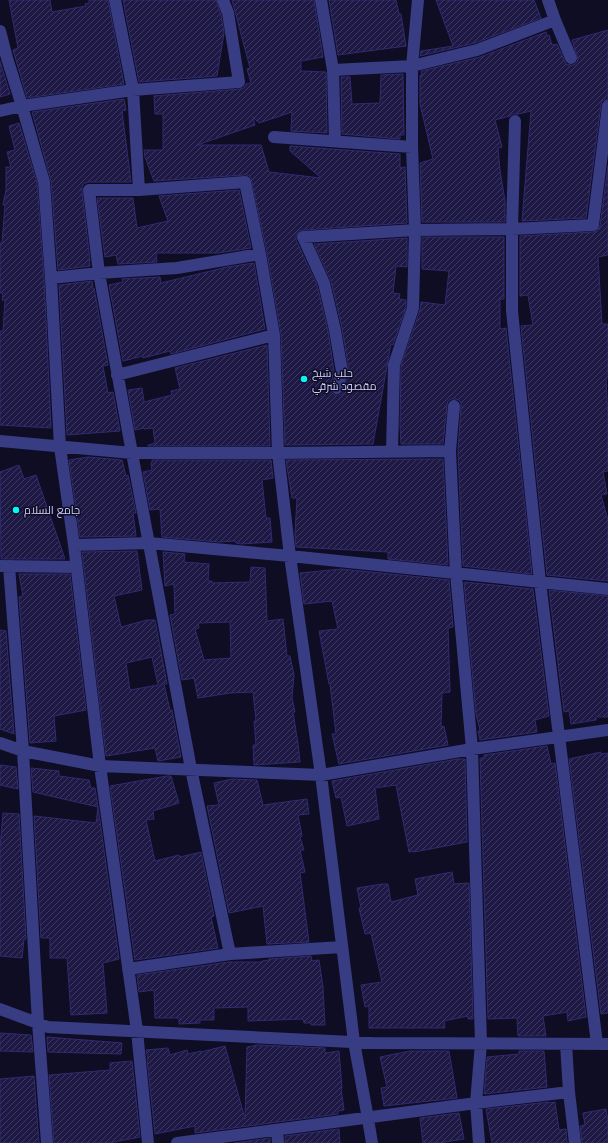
<svg xmlns="http://www.w3.org/2000/svg" width="608" height="1143" viewBox="0 0 608 1143" font-family="Arial,Cairo,sans-serif">
<style>
.building{fill:url(#building-hatch);stroke:#312a71;fill-rule:evenodd}
.lines{fill:none;stroke-linecap:round;stroke-linejoin:round}
.minor{stroke:#373c83;stroke-width:12}
.poi-dot{fill:#00fafa;stroke:#0f0d23;stroke-width:1.5}
.labels{text-anchor:middle;dominant-baseline:central;stroke-width:3;stroke-linejoin:round;paint-order:stroke}
.poi-label{font-size:11px;fill:#d0cfff;stroke:#0f0d23;text-anchor:start}
</style>
<defs>
<pattern id="building-hatch" width="6" height="6" patternUnits="userSpaceOnUse"><rect width="6" height="6" fill="#1d1944"/><path d="M-1 1l2-2M0 6l6-6M5 7l2-2" fill="none" stroke="#3d3960"/></pattern>
</defs>
<rect width="100%" height="100%" fill="#0f0d23"/>
<!-- building -->
<path class="building" d="M9 0H50L52 12 86 6 85 4 89 3V0H108L124 84 27 98 13 50 18 48Z
M123 0H216L221 15 224 33 217 76 139 82Z
M232 0H314L323 57 301 61V71L326 72 327 133 291 131 292 112 259 123 253 117 255 125 197 145H261L269 172 321 178 290 151V146L400 154V168L405 167 407 223 303 230 299 231 296 236V240L317 285 328 331 334 371 330 389 332 393 335 395H338L342 394 344 390 349 370 342 328 331 281 314 244 407 238V267L396 266 393 293 400 294 399 299 406 300V307L393 345 391 344 373 444 285 445 281 334 267 253 251 178 248 175H244L154 181 145 157 144 150H163V114H155L154 96 240 89 244 88 246 84 251 83 247 69 250 68Z
M329 0H396L399 14H401L406 46 338 55Z
M436 0H534L541 18 475 43 420 56 421 51 453 46Z
M608 30V99L602 101 601 105 586 218 522 221 531 111 518 114H512L510 116 495 120 502 147 498 148 500 170 505 201V222H422L420 163 433 159 420 104V75H422L421 71 480 57 546 32 547 36 549 35 552 45 557 44 566 64 570 65H574L577 62 578 59 572 40Z
M0 61 10 94 0 97Z
M403 74 404 135H400V139L342 134 341 77H350L352 104 380 103 381 75Z
M124 99 126 110 122 111 131 182H89L85 183 82 186V191L90 261H89L90 266 58 270 51 181 32 112Z
M19 123 37 183 44 278 51 428 0 425V331H3L5 300H2L3 293H0V243H2L5 205H3L6 190V167H11L7 152 15 150 9 126Z
M608 166V255L598 257 602 324H608V378H606L608 418V471L603 472 607 494 601 495 608 520V581L547 575 521 326 533 325 528 295 520 296V236L593 232 597 231 600 226Z
M239 190 251 248 218 253H156L157 262 118 264 116 255 105 257 97 198H133L137 228 168 221 159 196Z
M422 237H504V299H500V329L506 328 532 574 463 566 458 451 461 407V403L459 400 455 399H451L448 401 447 405 443 444H401L400 425 401 366 420 310 421 302 445 305 449 271 422 269Z
M254 263 265 329 171 354 170 351 143 358V356L123 361 109 285 123 282 122 279 160 277 161 283 227 267Z
M92 281 93 289 94 288 108 365 103 366 108 393 113 392 120 431 67 435 59 285Z
M267 345 270 446H148V445L155 443 153 428 144 429V428L135 430 128 390 142 388 144 402 172 395 171 391 180 389 175 368Z
M88 457 122 460 126 476 128 475 136 513H133L136 536 80 537 69 460Z
M443 459 448 565 388 559V552L296 547 295 534 297 498H292L286 460Z
M152 460H271L273 478 262 480 266 518H270L272 542 241 544 236 543 235 541 219 542 162 537 160 509 150 510 143 472 152 470 151 463H152Z
M19 465 24 479 36 475 65 559H1L0 472Z
M137 551 142 590 114 596 121 627 147 620H155L167 684H164L170 710H172L181 757 158 761 155 748 106 756 82 552ZM152 657 158 685 130 690 126 663Z
M163 552 185 554 184 562 209 564 208 581H212V583L250 582 251 567 265 568 267 621 283 619 287 656H290L294 675 292 698 295 712H293L298 744 300 762 254 765 253 745H256L254 721H256L253 692 230 693 198 698 194 678 182 680 170 615 175 614 174 584 165 586ZM230 622 231 658 204 660 195 629 199 628 198 623Z
M341 569 449 580 453 627 448 628 450 692 442 693 441 727 444 726 448 745 339 764 332 734H336L330 684H329L319 631 338 629 332 601 304 604 300 573Z
M19 574H70L86 710 54 716 56 741 30 743 19 597 23 596Z
M464 582 533 589 549 716 535 720 537 732 480 740 478 731 480 730 476 714Z
M549 590 608 596V717H596V720L571 724 569 711 564 712Z
M0 630 6 631 14 734 0 729Z
M547 746 551 764 555 763 586 1017 568 1021 567 1012 543 1016 546 1036H518L517 1018 488 1019 480 758H484V755Z
M601 752V754L608 753V1013L601 1014 569 759Z
M458 759H465L467 842 414 852V851L409 852 396 785 375 788 379 819 347 826 341 797 336 798 332 781Z
M0 765 16 767 18 789 0 785Z
M31 768 59 771V776L89 780 91 788H95L98 807 33 792Z
M167 776H171L179 803 153 811 154 819 146 820 155 861 179 855 180 857 201 852 214 916 211 917 218 948 135 960 110 786Z
M232 779 257 780 263 805 307 799 309 814 298 815 302 836 300 837 304 850H300L305 872 300 873 309 942 267 944 263 906 229 913 207 806 219 805 214 783Z
M98 807 119 959 103 963 107 1013 71 1015 67 958H50V938H41L34 816 96 823Z
M3 813 19 814 26 939H24L22 958 0 956V847Z
M452 872 454 884 469 883 473 1019H468V1016L444 1021 445 1028H369V1006L365 1007 361 985 382 982 371 933 365 934 359 908H361L357 888 382 884H388L391 902 418 895 415 879Z
M311 956 312 961 319 960 323 987 325 1025H311V1023H304L303 1019 248 1021V1007L214 1008V1020H200V1023L179 1024V1018H155L154 990 139 992 137 975 229 962H262V961L269 960V959Z
M0 1033 31 1035 33 1052 0 1051Z
M47 1037 122 1043 121 1054 48 1052Z
M258 1045 325 1048V1053L339 1051 342 1088H341L344 1110 338 1111V1114L195 1133V1126L155 1134 147 1059H148L146 1050 168 1048 170 1055 187 1050 188 1054 201 1051V1052L225 1046 245 1119 247 1047Z
M410 1051H449L457 1098 384 1106 381 1088 387 1087 380 1057Z
M519 1051H544L547 1087 484 1094 487 1057 519 1054Z
M132 1061 140 1137 109 1143H54L49 1075 110 1070V1063Z
M34 1076 39 1143H0V1079Z
M549 1102V1103L555 1102 559 1130 566 1129 567 1143H492L486 1109Z
M606 1109 608 1121V1143H582L580 1126 585 1125 583 1113Z
M459 1113 464 1139 439 1143H423L420 1118Z
M339 1129 340 1143H285V1136Z
M270 1138V1143H234Z"/>
<g class="lines">
<!-- minor -->
<path class="minor" d="M115 0 133 90 139 190
M321 0 333 70 335 141
M548 0 555 20 571 58
M0 31 7 58 22 106 44 182 51 278 60 447 74 545 100 766 137 1031 148 1143
M333 70 412 66 477 50 555 20
M0 111 22 106 133 90 239 82 228 13 223 0
M515 121 512 229V311L540 582 597 1044
M274 137 412 147
M51 278 99 273 177 268 260 254
M117 375 274 335
M337 388 342 371 335 330 324 283 303 237 415 230 512 229 593 225 608 106
M454 406 450 451 456 574 472 749 481 1043 476 1103 479 1143
M0 441 132 453H278L450 451
M392 452 394 365 413 308 415 230 412 147V66L418 0
M74 545 149 543 290 556 608 589
M0 566 76 567
M9 566 23 751 38 1023 47 1143
M0 743 23 751 100 766 321 775 472 749 608 730
M230 954 191 769 132 453 99 273 89 190H139L245 182 260 254 274 335 278 453 290 556 321 775 354 1042 367 1113 372 1143
M128 969 230 954 342 947
M0 1009 48 1027 372 1043 608 1044
M566 1044 569 1092 575 1143
M277 1130 278 1143
M177 1143 476 1103 569 1092"/>
</g>
<!-- markers -->
<g class="poi-dot">
<circle cx="304" cy="379" r="4"/>
<circle cx="16" cy="510" r="4"/>
</g>
<g class="labels">
<!-- poi labels -->
<g class="poi-label">
<text x="312" y="373">حلب شيخ<tspan x="312" dy="13">مقصود شرقي</tspan></text>
<text x="24" y="510">جامع السلام</text>
</g>
</g>
</svg>
